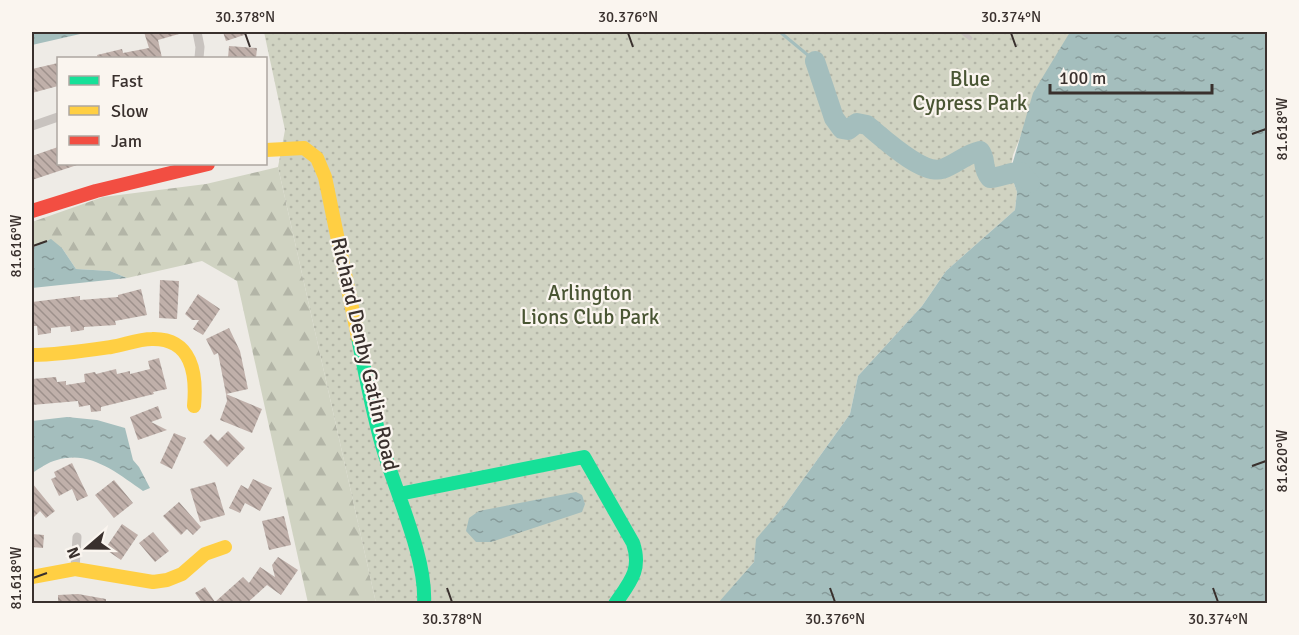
<svg xmlns="http://www.w3.org/2000/svg" width="1299" height="635" viewBox="0 0 1299 635" font-family="Signika,sans-serif">
<style>
.forest{fill:url(#forest-firs)}
.park{fill:url(#park-dots)}
.water{fill:url(#water-ripples)}
.lines{fill:none;stroke-linecap:round;stroke-linejoin:round}
.stream{stroke:#a4bebd;stroke-width:3}
.river{stroke:#a4bebd;stroke-width:20}
.building{fill:url(#building-back-hatch)}
.lane{stroke:#c8c3bf;stroke-width:4.5}
.street{stroke:#c8c3bf;stroke-width:9}
.fast{stroke:#16e098;stroke-width:14}
.slow{stroke:#ffcf43;stroke-width:14}
.jam{stroke:#f24e42;stroke-width:14}
.ticks{fill:none;stroke:#39302d;stroke-width:2}
.labels{text-anchor:middle;dominant-baseline:central;stroke-width:4.5;stroke-linejoin:round;paint-order:stroke}
.park-label{font-size:21px;fill:#495533;stroke:#faf5ef}
.street-label{font-size:21px;fill:#39302d;stroke:#faf5ef}
.neatline{fill:none;stroke:#39302d;stroke-width:2}
.ticks-label{font-size:15px;text-anchor:middle;fill:#39302d}
</style>
<defs>
<pattern id="forest-firs" width="22" height="20" patternUnits="userSpaceOnUse" patternTransform="scale(1.5)"><rect width="22" height="20" fill="#d0d3c2"/><path d="M5 1l3.5 6h-7zM16 11l3.5 6h-7z" fill="#b3b5a7"/></pattern>
<pattern id="park-dots" width="8" height="8" patternUnits="userSpaceOnUse" patternTransform="scale(1.5)"><rect width="8" height="8" fill="#d0d3c2"/><path d="M2 2h.1M6 6h.1" fill="none" stroke="#b3b5a7" stroke-width="1.8" stroke-linecap="round"/></pattern>
<pattern id="water-ripples" width="26" height="14" patternUnits="userSpaceOnUse" patternTransform="scale(1.5)"><rect width="26" height="14" fill="#a4bebd"/><path d="M2 4q2-2 4 0t4 0M15 11q2-2 4 0t4 0" fill="none" stroke="#879b9a"/></pattern>
<pattern id="building-back-hatch" width="6" height="6" patternUnits="userSpaceOnUse" patternTransform="scale(1.5)"><rect width="6" height="6" fill="#c0b0aa"/><path d="M-1 5l2 2M0 0l6 6M5-1l2 2" fill="none" stroke="#9d908b"/></pattern>
</defs>
<rect width="100%" height="100%" fill="#eeebe6"/>
<!-- forest -->
<path class="forest" d="M278 167 376 603H308L237 281 202 261 127 278 110 271 76 269 62 248 36 245 32 248V222L103 197 206 184Z"/>
<!-- park -->
<path class="park" d="M264 32H1070L1025 125 1013 155 1010 172 1017 192 1015 210 946 271 922 306 858 376 850 414 784 506 757 539 754 562 718 604 376 603 278 167 285 130Z"/>
<!-- water -->
<path class="water" d="M32 32H89L32 45Z
M1070 32H1267V603H718L754 562 756 539 784 506 850 414 858 376 922 306 946 271 1015 210 1017 192 1010 172 1033 93Z
M51 239 62 248 76 269 110 271 127 278 32 288V248Z
M67 417 97 420 125 428 133 460 139 467 150 488 143 491C117 473 90 450 57 460 48 462 39 469 32 473V421Z
M576 492 582 495 585 504 582 512 491 542H476L466 531 469 518 479 511Z"/>
<g class="lines">
<!-- stream -->
<path class="stream" d="M780 32 815 61"/>
<!-- river -->
<path class="river" d="M815 61 834 118 842 129 848 130 857 123 867 125C883 138 922 175 942 169 956 164 966 154 980 151 987 160 981 167 990 178 1001 177 1010 172 1021 172L1030 183"/>
</g>
<!-- building -->
<path class="building" d="M144 32H178L179 34 158 40 162 58H98L97 55 122 49 123 53 149 48Z
M223 32H250V33L226 41Z
M229 46 257 48 256 58H228Z
M58 63V86L32 93V69Z
M58 147V164H77V165L32 180V156Z
M160 280 179 281 177 319 159 318Z
M141 289 147 315 115 321 116 325 84 327V330L71 332 70 326 51 328V333L38 335 37 326H32V302L80 296V300L118 297V295Z
M198 294 220 309 203 335 193 329 199 320H192L185 314Z
M229 328 240 351 248 389 226 394 218 353 214 355 206 339Z
M159 358 167 389 153 392 154 394 101 407V411L91 412 90 405 79 407 78 401 32 405V379L56 377 57 382 66 381V385L85 382 84 374 95 372 96 374 116 369 117 374 130 371V374L150 369 148 361Z
M226 394 262 409 252 433 220 420 227 401Z
M158 406 162 418 151 422 167 430 138 440 130 417Z
M228 431 245 448 227 467 203 442 211 434 218 441Z
M174 433 186 438 172 469 160 463Z
M72 463 88 496 77 501 72 489 59 496 51 479 56 477 54 472Z
M253 479 272 488 260 511 245 503 240 513 229 508 241 485 248 489Z
M114 480 133 503 114 518 95 495Z
M215 482 225 515 200 522 190 489Z
M32 483 55 511 46 518 40 511 32 519Z
M179 502 201 527 193 535 187 529 181 535 163 516Z
M284 516 291 545 269 550 262 521Z
M122 524 138 535 121 560 105 549Z
M153 532 169 551 155 562 139 543Z
M32 534 44 535 43 548 32 547Z
M278 557 298 570 281 595 267 585 247 603H202L195 593 205 587 215 602 243 577 249 583 260 567 275 577 272 565Z
M78 594 106 599V603H58V595Z"/>
<g class="lines">
<!-- lane -->
<path class="lane" d="M962 32 970 38"/>
<!-- street -->
<path class="street" d="M197 32 200 47 199 58
M32 126 58 117
M75 569 77 537"/>
<!-- fast -->
<path class="fast" d="M358 337C365 373 372 410 382 445 395 491 427 558 424 604
M399 494 584 457 633 543C642 570 630 582 615 604"/>
<!-- slow -->
<path class="slow" d="M266 150 304 148 317 158 325 177 358 337
M32 355C58 355 84 351 111 347 124 345 138 339 152 339 192 338 197 374 194 406
M32 577 75 569 153 582 167 580 182 574 205 554 225 547"/>
<!-- jam -->
<path class="jam" d="M32 211 96 191 208 164"/>
</g>
<!-- ticks -->
<path class="ticks" d="M245 33 250 47M628 33 633 47M1011 33 1016 47M1252 134 1266 129M33 246 47 241M1252 466 1266 461M33 578 47 573M447 588 452 602M830 588 835 602M1213 588 1218 602"/>
<g class="labels">
<!-- park labels -->
<g class="park-label">
<text x="970" y="79">Blue<tspan x="970" dy="24">Cypress Park</tspan></text>
<text x="590" y="293">Arlington<tspan x="590" dy="24">Lions Club Park</tspan></text>
</g>
<!-- street labels -->
<g class="street-label">
<text transform="translate(365 354) rotate(77)">Richard Denby Gatlin Road</text>
</g>
</g>
<!-- border -->
<rect width="1299" height="635" fill="none" stroke="#faf5ef" stroke-width="66"/>
<!-- legend -->
<rect x="57" y="57" width="210" height="108" fill="#faf5ef" stroke="#ada6a1" stroke-width="1.5"/>
<rect x="69" y="76" width="30" height="9" fill="#16e098" stroke="#ada6a1" stroke-width="1.5"/>
<text x="111" y="87" font-size="18" fill="#39302d">Fast</text>
<rect x="69" y="106" width="30" height="9" fill="#ffcf43" stroke="#ada6a1" stroke-width="1.5"/>
<text x="111" y="117" font-size="18" fill="#39302d">Slow</text>
<rect x="69" y="136" width="30" height="9" fill="#f24e42" stroke="#ada6a1" stroke-width="1.5"/>
<text x="111" y="147" font-size="18" fill="#39302d">Jam</text>
<!-- north arrow -->
<g transform="translate(87 548) rotate(250)" stroke="#faf5ef" stroke-width="4.5" paint-order="stroke">
<path d="M0-4.5L10 22L0 15L-10 22Z" fill="#39302d"/>
<text y="-9" font-size="16" font-weight="bold" text-anchor="middle" fill="#39302d">N</text>
</g>
<!-- scale -->
<path d="M1050 84v9h162v-9" fill="none" stroke="#39302d" stroke-width="3"/>
<text x="1059" y="84" font-size="18" fill="#39302d" stroke="#faf5ef" stroke-width="4.5" paint-order="stroke">100 m</text>
<rect x="33" y="33" width="1233" height="569" class="neatline"/>
<g class="ticks-label">
<text x="245" y="22">30.378°N</text>
<text x="628" y="22">30.376°N</text>
<text x="1011" y="22">30.374°N</text>
<text transform="translate(1282 129) rotate(-90)" y="5">81.618°W</text>
<text transform="translate(16 246) rotate(-90)" y="5">81.616°W</text>
<text transform="translate(1282 461) rotate(-90)" y="5">81.620°W</text>
<text transform="translate(16 578) rotate(-90)" y="5">81.618°W</text>
<text x="452" y="624">30.378°N</text>
<text x="835" y="624">30.376°N</text>
<text x="1218" y="624">30.374°N</text>
</g>
</svg>
